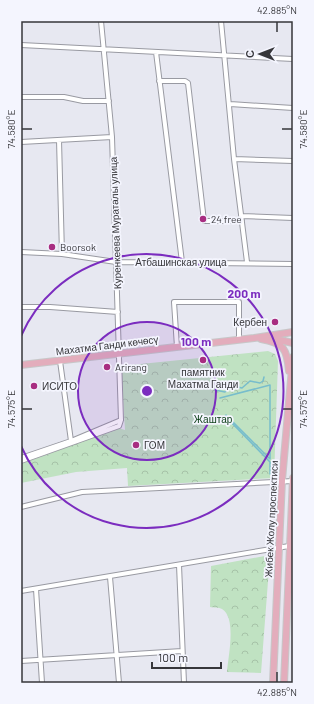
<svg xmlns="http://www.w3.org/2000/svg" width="314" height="704" viewBox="0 0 314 704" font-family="Barlow,sans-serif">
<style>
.forest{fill:url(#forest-crowns)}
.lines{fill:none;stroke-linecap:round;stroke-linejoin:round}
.stream{stroke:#77bdcc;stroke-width:1.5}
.street-casing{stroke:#999aa2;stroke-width:6}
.primary-casing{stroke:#c7c7c8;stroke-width:8}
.street{stroke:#fff;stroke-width:4}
.primary{stroke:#e3adbc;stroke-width:6}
.ticks{fill:none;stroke:#36363a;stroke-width:1.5}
.ring{fill:none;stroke:#7b2cbf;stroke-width:2}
.poi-dot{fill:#a82d81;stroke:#f4f5fe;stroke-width:1.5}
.labels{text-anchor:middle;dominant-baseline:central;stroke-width:3.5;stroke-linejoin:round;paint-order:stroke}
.poi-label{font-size:10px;fill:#36363a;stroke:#f4f5fe;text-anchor:start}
.street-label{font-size:10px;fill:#36363a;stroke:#f4f5fe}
.park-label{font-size:10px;fill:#10411b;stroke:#f4f5fe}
.centre{fill:#7b2cbf;stroke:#f4f5fe;stroke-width:2}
.ring-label{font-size:12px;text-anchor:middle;font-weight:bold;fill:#7b2cbf;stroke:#f4f5fe;stroke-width:3.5;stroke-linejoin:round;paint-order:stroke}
.neatline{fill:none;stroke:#36363a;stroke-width:1.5}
.ticks-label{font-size:10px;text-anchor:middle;fill:#36363a}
</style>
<defs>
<pattern id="forest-crowns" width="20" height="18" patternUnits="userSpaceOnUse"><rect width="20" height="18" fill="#c0e2c2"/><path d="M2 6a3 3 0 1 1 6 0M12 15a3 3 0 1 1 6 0" fill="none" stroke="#a6c2a7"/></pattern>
</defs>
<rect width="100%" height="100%" fill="#e7e8f1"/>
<!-- forest -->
<path class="forest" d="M268 351 275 354 278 361 274 478 128 486 127 468 76 472 21 483V464L118 428 125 430 121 366Z
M270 555 261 673 227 672C228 657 237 618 222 609 219 607 213 608 210 607L211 566Z"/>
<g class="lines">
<!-- stream -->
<path class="stream" d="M215 390 225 392 233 386 242 388 250 381 260 383 263 381 264 377
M220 398 270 385V459
M226 415 270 459
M225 416 270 462V474"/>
<!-- street casing -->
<g class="street-casing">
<path id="street" d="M221 21 234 159 247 262
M21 45 293 59
M156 52 182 262
M159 81H185L188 83 204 221H242
M21 97H64L83 101H109
M230 104 293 108
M59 140 62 254
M21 142 112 137
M234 159 293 161
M241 216 293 218
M21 252 62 254 116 262 293 264
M21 307H50L118 312
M177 347 174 302H239V340
M60 361 71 441
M21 458 71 441 121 420
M21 461 119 426 121 420 112 137 101 21
M21 507 82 492 293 481
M179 565 184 683
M110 577 119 683
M36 589 42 683
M21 591 289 546
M21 661 182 651"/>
</g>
<!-- primary casing -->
<g class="primary-casing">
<path id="primary" d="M261 339C284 343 287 349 289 371
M275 339 293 343
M21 365 254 338 293 332
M273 683 282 480 293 357
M284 683 293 478"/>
</g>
<!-- street -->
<use href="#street" class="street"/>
<!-- primary -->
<use href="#primary" class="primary"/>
</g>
<!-- ticks -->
<path class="ticks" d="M277 22V32M22 129H32M282 129H292M22 409H32M282 409H292M277 672V682"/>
<!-- distance rings -->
<circle cx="147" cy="391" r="69" fill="#7b2cbf" fill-opacity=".12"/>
<g class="ring">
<circle cx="147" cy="391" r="69"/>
<path d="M21 336A137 137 0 1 1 21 446"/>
</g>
<!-- markers -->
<g class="poi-dot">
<circle cx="203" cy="219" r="4"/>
<circle cx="52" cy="247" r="4"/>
<circle cx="275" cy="322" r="4"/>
<circle cx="203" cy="360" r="4"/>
<circle cx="107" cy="367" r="4"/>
<circle cx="34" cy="386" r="4"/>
<circle cx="136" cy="445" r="4"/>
</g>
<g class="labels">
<!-- poi labels -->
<g class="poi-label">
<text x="211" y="219">24 free</text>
<text x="60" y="247">Boorsok</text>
<text x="267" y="322" text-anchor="end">Кербен</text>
<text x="115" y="367">Arirang</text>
<text x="203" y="372" text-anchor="middle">памятник<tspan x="203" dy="12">Махатма Ганди</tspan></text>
<text x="42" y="386">ИСИТО</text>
<text x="144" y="445">ГОМ</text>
</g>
<!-- street labels -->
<g class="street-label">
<text transform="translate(115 223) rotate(-92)">Куренкеева Мураталы улица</text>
<text x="181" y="262">Атбашинская улица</text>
<text transform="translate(107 345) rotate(-7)">Махатма Ганди көчөсү</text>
<text transform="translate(271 519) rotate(-87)">Жибек Жолу проспектиси</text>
</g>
<!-- park labels -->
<g class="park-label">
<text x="213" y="419">Жаштар</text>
</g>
</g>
<circle cx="147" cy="391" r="6" class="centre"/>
<g class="ring-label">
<text x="244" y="298">200 m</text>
<text x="196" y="346">100 m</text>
</g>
<!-- border -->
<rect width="314" height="704" fill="none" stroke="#f4f5fe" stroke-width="44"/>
<!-- north arrow -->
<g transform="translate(260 54) rotate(270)" stroke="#f4f5fe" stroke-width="3" paint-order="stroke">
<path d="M0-3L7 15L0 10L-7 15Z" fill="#36363a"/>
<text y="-6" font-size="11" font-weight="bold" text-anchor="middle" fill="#36363a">С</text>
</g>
<!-- scale -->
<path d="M152 662v6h69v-6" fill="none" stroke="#36363a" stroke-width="2"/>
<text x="158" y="662" font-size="12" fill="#36363a" stroke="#f4f5fe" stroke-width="3" paint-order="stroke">100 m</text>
<rect x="22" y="22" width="270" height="660" class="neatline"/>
<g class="ticks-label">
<text x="277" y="14">42.885°N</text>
<text transform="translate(303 129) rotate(-90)" y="4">74.580°E</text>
<text transform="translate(11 129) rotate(-90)" y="4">74.580°E</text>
<text transform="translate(303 409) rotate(-90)" y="4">74.575°E</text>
<text transform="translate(11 409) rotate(-90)" y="4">74.575°E</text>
<text x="277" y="696">42.885°N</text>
</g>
</svg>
